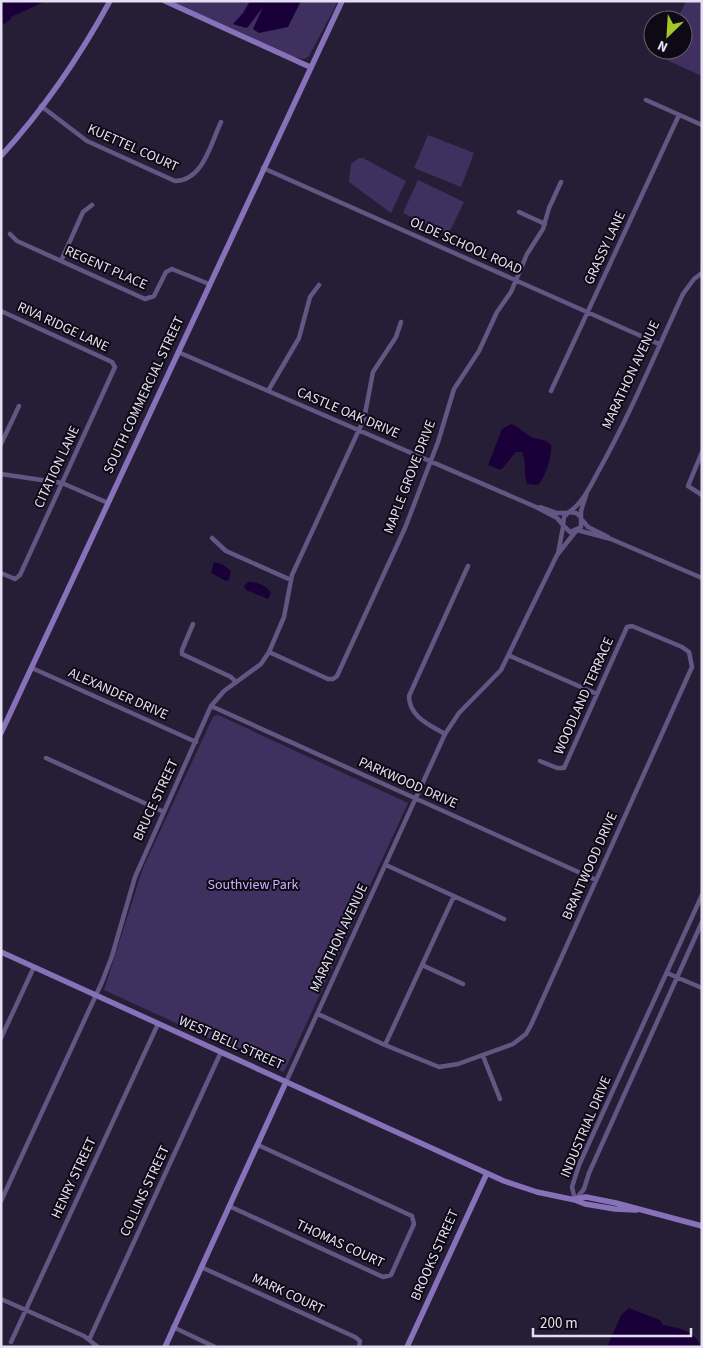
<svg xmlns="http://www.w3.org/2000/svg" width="703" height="1348" viewBox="0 0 703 1348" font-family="'Source Sans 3',sans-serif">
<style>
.green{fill:#403060}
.water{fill:#1a0038}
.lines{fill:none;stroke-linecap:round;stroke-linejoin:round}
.street{stroke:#635682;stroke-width:4.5}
.secondary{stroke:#8771b9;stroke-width:5.5}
.labels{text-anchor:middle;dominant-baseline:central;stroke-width:4;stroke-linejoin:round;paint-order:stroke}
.street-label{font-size:14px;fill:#e4e0f1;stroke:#0e0a15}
.park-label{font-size:14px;fill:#c8b3fc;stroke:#0e0a15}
</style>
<rect width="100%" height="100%" fill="#261e37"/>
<!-- green -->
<path class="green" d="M172 1H338L309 56 304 59 291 56Z
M686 1H702V76L660 57 663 50H683V20H677Z
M428 135 474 153 461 187 414 168Z
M359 158H363L406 181 391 213 349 182 351 164Z
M418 180 464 202 448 235 403 213Z
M218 715 408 803 286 1068 283 1072 104 990 143 868 212 719 214 716Z"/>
<!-- water -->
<path class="water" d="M1 1H46L11 17V19L1 26Z
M250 1H301L288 27 259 33 253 29 263 7 248 27 246 28 233 24 243 13Z
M511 424C520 427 523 433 532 437 539 440 546 439 551 445 553 455 545 478 538 485L527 484C523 473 527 462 522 452H516L501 470 488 465 502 429Z
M214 562 222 564 231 571 229 580 226 581 211 573Z
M248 582C255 581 268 586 271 593L268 599 246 590 244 586Z
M629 1308 660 1320 663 1325C678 1328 695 1330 701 1347H607L621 1315Z"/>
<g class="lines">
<!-- street -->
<path class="street" d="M646 100 702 125
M41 106 87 141 175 181C203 181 211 143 221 122
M263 168 659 344
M519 212 545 224
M10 234 17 241 145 299 154 296 166 272 172 269 209 284
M61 261 83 212 92 205
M1 311 112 362 115 367 20 575 15 579 1 573
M178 352 536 507 557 518 563 525
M268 391 299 338 310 297 319 285
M551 391 679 115
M1 444 19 406
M702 452 688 486 702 495
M1 474 62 483 108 503
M540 507 557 513H566
M569 512C582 504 591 485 598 472 630 415 655 354 683 294L694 279 702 273
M581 517 576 513 569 512 564 517 563 525 570 532 581 527V511L587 492
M583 521 588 527 608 537
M577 530 611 539 702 578
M212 538 226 551 291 580
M558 554 563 527
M193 624 182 650V654L231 677 236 682
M269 652 328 679H333L337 676 405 528 438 442 454 389 479 351 497 312 511 292 527 254 543 229 549 208 561 182
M510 656 597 694
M32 668 196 742
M211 706 596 880
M445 734C430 725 409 717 409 696L468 566
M46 758 164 812
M386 865 504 919
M422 965 463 984
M667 973 702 988
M318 1014 385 1045 439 1067 458 1064 513 1044 526 1034 531 1025 692 667 689 652 682 647 632 626 627 627 564 768H557L540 761
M1 1038 34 967
M385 1045 454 896
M483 1056 500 1099
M286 1082 445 734 459 713 501 670 557 555 576 531
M576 1199 584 1189 589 1173 702 922
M575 1200 572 1187 579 1165 702 895
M1 1201 102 982 112 956 135 877 211 706 224 691 261 664 269 652 284 617 292 575 364 419 373 372 396 337 401 322
M229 1206 383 1277 391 1275 414 1224 412 1216 258 1145
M201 1267 355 1337 360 1341 359 1347
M1 1299 84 1336 98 1347
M173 1327 215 1347
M89 1340 221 1052
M11 1342 158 1024"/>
<!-- secondary -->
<path class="secondary" d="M165 1 310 67
M1 156C44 109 80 56 110 1
M1 733 342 1
M1 952 504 1181 537 1192 575 1200 585 1204 615 1209 636 1210
M575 1199 586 1197 616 1203 702 1226
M165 1347 286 1082
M407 1347 487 1173"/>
</g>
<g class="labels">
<!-- street labels -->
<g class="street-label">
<text transform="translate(133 148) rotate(24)">KUETTEL COURT</text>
<text transform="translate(466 246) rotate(24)">OLDE SCHOOL ROAD</text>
<text transform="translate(605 248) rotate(-65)">GRASSY LANE</text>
<text transform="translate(106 268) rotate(24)">REGENT PLACE</text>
<text transform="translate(63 327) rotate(25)">RIVA RIDGE LANE</text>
<text transform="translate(631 375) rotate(-65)">MARATHON AVENUE</text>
<text transform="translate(144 395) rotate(-65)">SOUTH COMMERCIAL STREET</text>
<text transform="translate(348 413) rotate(23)">CASTLE OAK DRIVE</text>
<text transform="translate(57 467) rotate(-65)">CITATION LANE</text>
<text transform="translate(410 477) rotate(-69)">MAPLE GROVE DRIVE</text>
<text transform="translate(118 694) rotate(24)">ALEXANDER DRIVE</text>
<text transform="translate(584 696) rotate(-66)">WOODLAND TERRACE</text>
<text transform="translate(408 783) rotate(24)">PARKWOOD DRIVE</text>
<text transform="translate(156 800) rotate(-65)">BRUCE STREET</text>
<text transform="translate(590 866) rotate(-66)">BRANTWOOD DRIVE</text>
<text transform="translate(339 938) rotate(-65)">MARATHON AVENUE</text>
<text transform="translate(231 1043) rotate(24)">WEST BELL STREET</text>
<text transform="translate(586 1127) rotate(-67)">INDUSTRIAL DRIVE</text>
<text transform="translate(74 1178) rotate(-65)">HENRY STREET</text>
<text transform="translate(145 1191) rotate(-65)">COLLINS STREET</text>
<text transform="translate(340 1244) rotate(25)">THOMAS COURT</text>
<text transform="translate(435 1255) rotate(-66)">BROOKS STREET</text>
<text transform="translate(288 1294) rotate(25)">MARK COURT</text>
</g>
<!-- park labels -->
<g class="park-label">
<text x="253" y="885">Southview Park</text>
</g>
</g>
<!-- border -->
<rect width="703" height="1348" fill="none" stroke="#e4e0f1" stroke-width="5"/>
<!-- north arrow -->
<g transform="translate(668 35) rotate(205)"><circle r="24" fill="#0e0a15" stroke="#64606d"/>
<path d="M0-4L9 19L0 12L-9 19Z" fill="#a3c926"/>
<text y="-8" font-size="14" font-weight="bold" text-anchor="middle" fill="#e4e0f1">N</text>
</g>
<!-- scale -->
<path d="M533 1328v8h158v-8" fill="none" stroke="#e4e0f1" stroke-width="2.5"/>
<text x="540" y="1328" font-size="15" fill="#e4e0f1" stroke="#0e0a15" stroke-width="4" paint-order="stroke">200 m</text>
</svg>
